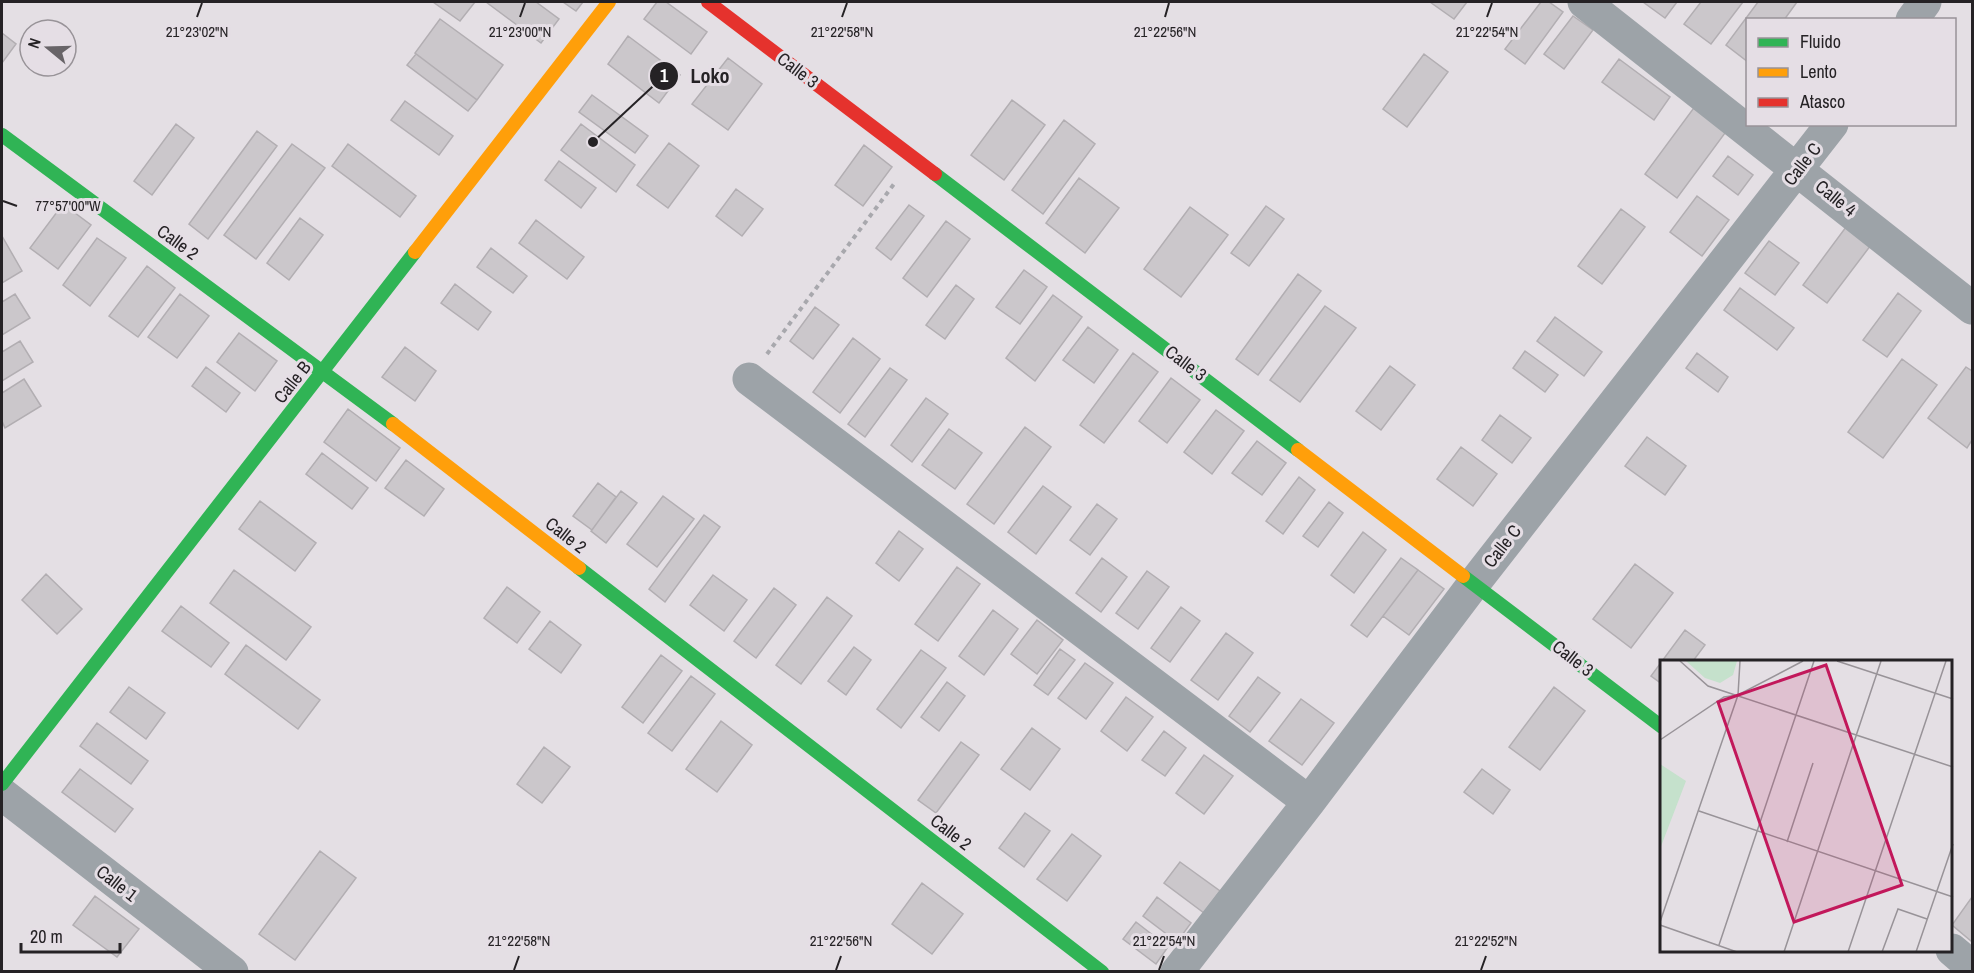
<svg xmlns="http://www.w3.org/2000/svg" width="1974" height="973" viewBox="0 0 1974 973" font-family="'Archivo Narrow',sans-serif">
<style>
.building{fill:#cbc7cb;stroke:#b2aeb2;stroke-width:1.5}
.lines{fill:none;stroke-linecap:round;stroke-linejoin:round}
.path{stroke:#a8a8ad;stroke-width:4;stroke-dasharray:4.5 4.5;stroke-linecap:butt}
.street{stroke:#9da3a8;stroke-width:33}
.fast{stroke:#30b455;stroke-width:14}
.slow{stroke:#ff9f0a;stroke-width:14}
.jam{stroke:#e5322d;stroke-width:14}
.ticks{fill:none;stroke:#252225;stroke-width:2}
.labels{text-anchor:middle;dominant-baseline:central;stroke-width:6;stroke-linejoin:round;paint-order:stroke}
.street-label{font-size:18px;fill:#252225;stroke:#e5dee5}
.inset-road{fill:none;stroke:#989398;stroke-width:1.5}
.view{fill:#c2185b;fill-opacity:0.15;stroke:#c2185b;stroke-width:3}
.inset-edge{fill:none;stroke:#252225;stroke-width:3}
.ticks-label{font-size:15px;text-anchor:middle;fill:#252225;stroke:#e5dee5;stroke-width:6;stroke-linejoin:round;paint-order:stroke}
.leader{fill:none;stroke:#252225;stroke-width:2}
.callout-dot{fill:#252225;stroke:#e5dee5;stroke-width:2}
.mark-label{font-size:18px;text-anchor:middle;font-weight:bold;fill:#fff}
.callout-label{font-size:20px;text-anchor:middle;font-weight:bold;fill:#252225;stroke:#e5dee5;stroke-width:6;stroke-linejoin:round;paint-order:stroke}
</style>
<rect width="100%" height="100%" fill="#e4dfe4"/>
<!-- building -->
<path class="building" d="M433 2H475L460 21Z
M486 2H536L559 19 541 43Z
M563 2H583L576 11Z
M657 2H666L707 32 691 54 644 19Z
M1430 2H1467L1454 19Z
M1541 2H1549L1563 12 1525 64 1505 49Z
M1643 2H1677L1665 18Z
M1701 2H1743L1711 44 1684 24Z
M1758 2H1797L1784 20H1748V62L1726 45Z
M1573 16 1593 30 1564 69 1544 54Z
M440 19 503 65 477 100 415 53Z
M2 33 16 44 2 63Z
M628 36 680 75 659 103 608 64Z
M416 54 477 100 468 111 407 65Z
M1424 54 1448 72 1407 127 1383 109Z
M728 58 762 84 728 130 692 104Z
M1619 59 1670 97 1654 120 1602 82Z
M592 95 648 136 635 153 579 112Z
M1012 100 1045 125 1004 180 971 155Z
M405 101 453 136 439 155 391 120Z
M1696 105 1728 129 1677 198 1645 174Z
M1064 120 1095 144 1043 214 1012 190Z
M176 124 194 138 152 195 134 181Z
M581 124 635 165 616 192 561 150Z
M257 131 277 146 208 239 189 224Z
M669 143 699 166 668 208 637 185Z
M292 144 325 168 256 259 224 235Z
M348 144 416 196 400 217 332 166Z
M864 145 892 167 863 206 835 185Z
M1728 156 1753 175 1738 195 1713 176Z
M559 161 596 188 581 208 545 180Z
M1079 178 1119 208 1085 253 1046 223Z
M736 189 763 209 742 236 716 216Z
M1697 196 1729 220 1702 256 1670 232Z
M63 204 91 225 58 269 30 248Z
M909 205 924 216 891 260 876 248Z
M1266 206 1284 219 1249 266 1231 253Z
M1190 207 1228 235 1181 297 1144 269Z
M1621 209 1645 227 1602 284 1578 266Z
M300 218 323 235 289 280 267 263Z
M536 220 584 257 567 279 519 243Z
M946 221 970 239 927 297 903 278Z
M1846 227 1871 245 1827 303 1803 285Z
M2 236 22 271 2 283Z
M97 238 126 258 90 306 63 285Z
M1769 241 1799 263 1775 295 1745 273Z
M491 248 527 276 513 293 477 267Z
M147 266 175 288 138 337 109 316Z
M1024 270 1047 287 1020 324 996 307Z
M1298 274 1321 291 1258 375 1236 359Z
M455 284 491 312 478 330 441 303Z
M956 285 974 299 945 339 926 325Z
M1740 288 1794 328 1777 350 1724 310Z
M1898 293 1921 311 1887 357 1863 340Z
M15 294 30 318 2 335V302Z
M180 294 209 316 177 358 148 337Z
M1053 295 1082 317 1035 381 1006 358Z
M1325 306 1356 328 1300 402 1270 380Z
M815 307 839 325 813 359 790 341Z
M1555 317 1602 352 1584 376 1537 341Z
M1088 327 1118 350 1094 383 1063 360Z
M239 333 277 361 255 391 217 362Z
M853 338 880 359 840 413 813 392Z
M20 341 33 362 2 381V352Z
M405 347 436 371 415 401 382 377Z
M1525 351 1558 375 1545 392 1513 368Z
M1133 353 1158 372 1104 443 1080 425Z
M1697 353 1728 377 1718 392 1686 368Z
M1902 359 1937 385 1883 458 1848 432Z
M1390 366 1415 385 1381 430 1356 411Z
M206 367 240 393 226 412 192 386Z
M1966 367 1972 371V440L1967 448 1928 418Z
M890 368 907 380 865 437 848 424Z
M1171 378 1200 400 1167 443 1139 421Z
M24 379 41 406 5 428 2 421V393Z
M926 398 948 414 912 462 891 445Z
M348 409 400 448 376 481 324 442Z
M1216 410 1244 431 1212 474 1184 452Z
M1500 415 1531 438 1512 463 1482 440Z
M1025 427 1051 447 994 524 967 504Z
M949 429 982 453 955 489 922 465Z
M1647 437 1686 466 1665 495 1625 466Z
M1257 441 1286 463 1262 495 1232 473Z
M1461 447 1497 474 1473 506 1437 479Z
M322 453 368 488 352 509 306 474Z
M406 460 444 489 424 516 385 488Z
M1299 477 1315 490 1283 534 1266 521Z
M598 483 616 497 592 530 573 516Z
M1043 486 1071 507 1036 554 1008 532Z
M621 491 637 503 606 543 591 531Z
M663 496 694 519 657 567 627 544Z
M260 501 316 543 295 571 239 529Z
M1329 502 1343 513 1318 547 1303 536Z
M1097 504 1117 519 1090 555 1070 540Z
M704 515 720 527 665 602 649 589Z
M899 531 923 549 899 581 876 563Z
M1363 532 1386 550 1354 593 1331 575Z
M1102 558 1127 577 1101 612 1076 593Z
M1401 558 1418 570 1367 637 1351 625Z
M1635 564 1673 593 1631 648 1593 619Z
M957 567 980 584 938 641 915 624Z
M234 570 311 627 286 660 210 603Z
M1418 570 1444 589 1409 635 1383 616Z
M1147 571 1169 587 1138 629 1116 613Z
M46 574 82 609 57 634 22 600Z
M713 575 747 600 724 631 690 605Z
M507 587 540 612 517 643 484 618Z
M774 588 796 605 756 658 734 641Z
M827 597 852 616 801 684 776 665Z
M181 606 229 643 211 667 162 631Z
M1181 607 1200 621 1170 662 1151 648Z
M993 610 1018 629 984 675 959 656Z
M1037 620 1063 640 1037 674 1011 654Z
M550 621 581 645 561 673 529 649Z
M1685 630 1705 645 1693 661H1662V684L1651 676Z
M1226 633 1253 653 1218 700 1191 680Z
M246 645 320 700 298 729 225 674Z
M854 647 871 660 846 695 828 681Z
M1060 649 1075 660 1048 695 1034 685Z
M921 650 946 668 901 728 877 709Z
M661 655 682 671 643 723 622 707Z
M1085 663 1113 683 1086 719 1058 698Z
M691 676 715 694 672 751 648 733Z
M1258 677 1280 693 1250 732 1229 716Z
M947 682 965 696 939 731 921 717Z
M129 687 165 713 146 739 110 712Z
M1554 687 1585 711 1540 770 1509 747Z
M1126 697 1153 717 1127 751 1101 731Z
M1301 699 1334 723 1302 765 1269 741Z
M721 721 752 745 717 792 686 769Z
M97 723 148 761 131 784 80 746Z
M1032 728 1060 749 1030 790 1001 769Z
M1164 731 1186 748 1165 776 1142 760Z
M961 742 979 755 936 813 918 800Z
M544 747 570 767 542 803 517 784Z
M1204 755 1233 776 1204 814 1176 793Z
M80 769 133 809 115 832 62 792Z
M1482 769 1510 790 1493 814 1464 792Z
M1025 813 1050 831 1024 867 999 848Z
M1072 834 1101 856 1067 901 1037 879Z
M320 851 356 878 295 960 259 934Z
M1180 862 1220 891 1204 913 1164 883Z
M922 883 963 914 932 954 892 924Z
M95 896 139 929 117 957 73 925Z
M1157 897 1191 923 1177 942 1143 916Z
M1972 897V940L1971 941 1952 925Z
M1136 922 1168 947 1156 964 1123 939Z"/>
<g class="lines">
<!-- path -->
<path class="path" d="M767 354 894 184"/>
<!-- street -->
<path class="street" d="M1584 2 1972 308
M1912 20 1925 2
M749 379 1309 802
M2 794 232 972
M1952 950 1972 967
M1177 972 1309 802 1475 582 1832 124"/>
<!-- fast -->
<path class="fast" d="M2 135 393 424
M935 174 1298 450
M579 568 1102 972
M1463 576 1662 727
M2 784 415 252"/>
<!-- slow -->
<path class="slow" d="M415 252 609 2
M393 424 579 568
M1298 450 1463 576"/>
<!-- jam -->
<path class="jam" d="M708 2 935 174"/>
</g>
<!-- ticks -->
<path class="ticks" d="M197 17 202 3M520 17 525 3M842 17 847 3M1165 17 1169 3M1487 17 1492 3M3 201 17 206M514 970 519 956M836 970 841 956M1159 970 1164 956M1481 970 1486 956"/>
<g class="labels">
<!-- street labels -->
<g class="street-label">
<text transform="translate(798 70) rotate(37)">Calle 3</text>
<text transform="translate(1802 164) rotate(-52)">Calle C</text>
<text transform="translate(1836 198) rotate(39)">Calle 4</text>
<text transform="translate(178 242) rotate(36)">Calle 2</text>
<text transform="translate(1186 363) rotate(37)">Calle 3</text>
<text transform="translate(292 382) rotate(-52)">Calle B</text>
<text transform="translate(566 535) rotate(38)">Calle 2</text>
<text transform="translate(1502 546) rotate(-52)">Calle C</text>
<text transform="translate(1573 658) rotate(38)">Calle 3</text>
<text transform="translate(951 832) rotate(38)">Calle 2</text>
<text transform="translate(117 883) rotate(38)">Calle 1</text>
</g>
</g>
<!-- overview -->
<g transform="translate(1660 660)">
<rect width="292" height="292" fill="#e4dfe4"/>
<path d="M26 1H77L73 15 60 23 45 18ZM0 104 26 121 0 189Z" fill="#c5e1cc"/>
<path class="inset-road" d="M20 1 48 26 293 107M177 1 293 39M0 80 64 37 78 35 143 1M39 151 293 237M127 182 153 103M0 262 78 35 80 1M0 265 77 292M59 285 154 1M124 292 221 1M188 292 286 1M222 292 238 249 267 259M256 292 293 184"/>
<path class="view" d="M166 5 242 225 134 262 58 42Z"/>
<rect width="292" height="292" class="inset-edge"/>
</g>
<g class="ticks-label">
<text x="197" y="37">21°23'02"N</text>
<text x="520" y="37">21°23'00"N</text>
<text x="842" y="37">21°22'58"N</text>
<text x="1165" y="37">21°22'56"N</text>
<text x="1487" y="37">21°22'54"N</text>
<text x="68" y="211">77°57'00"W</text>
<text x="519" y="946">21°22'58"N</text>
<text x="841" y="946">21°22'56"N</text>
<text x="1164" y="946">21°22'54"N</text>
<text x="1486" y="946">21°22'52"N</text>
</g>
<!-- callouts -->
<path class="leader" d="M593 142L664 76"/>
<g class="callout-dot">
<circle cx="593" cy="142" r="6"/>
<circle cx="664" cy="76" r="15"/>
</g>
<g class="mark-label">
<text x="664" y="82">1</text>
</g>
<g class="callout-label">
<text x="710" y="83">Loko</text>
</g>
<!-- border -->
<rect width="1974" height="973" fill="none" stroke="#252225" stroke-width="6"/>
<!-- legend -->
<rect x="1746" y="18" width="210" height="108" fill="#e5dee5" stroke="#989398" stroke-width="1.5"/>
<rect x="1758" y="38" width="30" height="9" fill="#30b455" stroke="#989398" stroke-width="1.5"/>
<text x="1800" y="48" font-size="18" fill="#252225">Fluido</text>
<rect x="1758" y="68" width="30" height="9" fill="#ff9f0a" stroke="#989398" stroke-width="1.5"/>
<text x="1800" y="78" font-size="18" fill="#252225">Lento</text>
<rect x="1758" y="98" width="30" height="9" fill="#e5322d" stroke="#989398" stroke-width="1.5"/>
<text x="1800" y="108" font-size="18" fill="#252225">Atasco</text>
<!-- north arrow -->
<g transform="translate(48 48) rotate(289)"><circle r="28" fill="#e5dee5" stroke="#989398" stroke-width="1.5"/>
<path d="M0-4.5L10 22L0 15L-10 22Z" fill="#686468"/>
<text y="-9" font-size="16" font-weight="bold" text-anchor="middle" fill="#252225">N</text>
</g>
<!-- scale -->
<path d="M21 943v9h99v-9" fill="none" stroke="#252225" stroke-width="3"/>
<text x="30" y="943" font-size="18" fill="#252225" stroke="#e5dee5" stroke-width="4.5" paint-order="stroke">20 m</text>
</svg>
